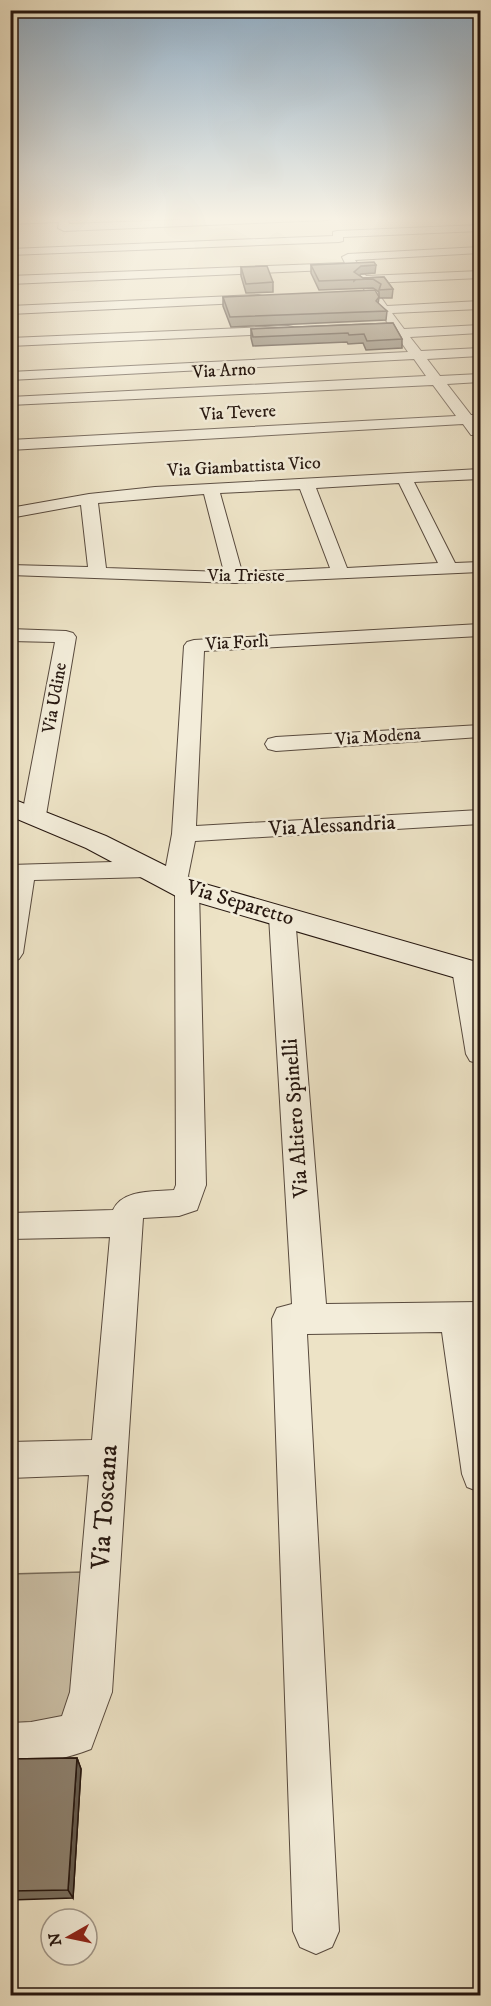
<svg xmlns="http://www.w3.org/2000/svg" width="491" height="2006" viewBox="0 0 491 2006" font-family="'IM FELL DW Pica',serif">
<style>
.green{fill:#cbc0a7;stroke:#786c5c;stroke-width:1.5}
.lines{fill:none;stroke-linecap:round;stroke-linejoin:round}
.street-casing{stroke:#584a3e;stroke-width:2}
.secondary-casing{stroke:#261710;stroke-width:2}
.street{fill:#f3edda;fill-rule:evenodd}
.secondary{fill:#f3edda;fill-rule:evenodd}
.wall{fill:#796f5f;stroke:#261710;stroke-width:1.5}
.shaded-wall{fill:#635a4e;stroke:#261710;stroke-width:1.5}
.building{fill:#8d816f;stroke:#261710;stroke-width:1.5}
.labels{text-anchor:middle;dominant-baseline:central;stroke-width:5;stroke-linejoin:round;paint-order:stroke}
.far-street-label{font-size:18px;fill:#261710;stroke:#f3edda}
.street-label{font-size:21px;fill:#261710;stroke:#f3edda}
.near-street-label{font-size:26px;fill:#261710;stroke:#f3edda}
</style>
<rect width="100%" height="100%" fill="#ede3c6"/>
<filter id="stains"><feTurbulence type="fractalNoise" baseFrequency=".00333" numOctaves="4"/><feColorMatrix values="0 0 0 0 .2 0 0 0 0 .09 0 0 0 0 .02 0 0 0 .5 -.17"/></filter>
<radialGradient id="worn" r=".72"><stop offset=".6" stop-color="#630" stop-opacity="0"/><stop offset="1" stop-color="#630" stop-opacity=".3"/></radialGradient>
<!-- green -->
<path class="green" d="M82 1572 71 1712 62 1723 11 1725 10 1574Z"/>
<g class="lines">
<!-- street casing -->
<g class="street-casing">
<path id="street" d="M68 217 69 224 258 217H333L328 220 64 231 58 228 59 222 10 224V218Z
M480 225V231L343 237V241L339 242 10 255V249L333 236V232L337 231Z
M480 247V253L355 260 366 276 480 271V278L371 283 387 306 480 301V309L392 313 404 329 480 325V333L410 337 421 351 480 348V356L427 359 440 376 480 374V382L447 384 471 415H480V423L477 424 480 428V435H471L463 424 10 450V440L456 416 433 385 10 405V397L426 376 414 359 10 380V372L408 352 350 269 10 284V276L345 263 342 257 348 254Z
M258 295 262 296 264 299 262 302 10 314V306Z
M288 326 293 327 295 330 293 333 10 346V338Z
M480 469V479L414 482 455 563 480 562V572L235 583 10 575V565L88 567 81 505 10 518V508L89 494 155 487ZM399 483 438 563 347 568 316 488ZM300 489 330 568 242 572 220 493ZM204 494 224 572 106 568 98 503Z
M480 624V636L204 651 196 826 480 810V824L195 841 187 881 196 883 199 889 206 1185 197 1210 179 1216 143 1218 112 1692 91 1749C66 1759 38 1764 10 1765V1723L31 1722 62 1716 70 1692 89 1475 10 1478V1442L92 1440 110 1237 10 1239V1213L113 1210C123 1189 153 1192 174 1190L176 1185 175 890 166 888 163 882 172 834 184 646 187 642 194 640Z
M10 629 66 631 73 633 76 637 46 815 42 820 34 822 26 820 22 815 55 642 10 641Z
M480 725V737L276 751 268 749 265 744 268 739 276 737Z
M147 861 156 863 159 869 156 875 147 877 34 880 23 953 19 959 10 962V865Z
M282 908 291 910 295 916 326 1304 480 1302V1332H476L480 1360V1492L467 1487 462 1474 442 1332 307 1334 339 1931 332 1947 316 1954 300 1947 293 1931 272 1319 277 1308 292 1304 269 916 273 910Z
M465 960 474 962 480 982V1064L470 1061 466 1054 452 969 456 962Z"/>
</g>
<!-- secondary casing -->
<g class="secondary-casing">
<path id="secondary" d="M10 798 106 836 198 882 480 963V985L176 896 86 848 10 816Z"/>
</g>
<!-- street -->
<use href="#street" class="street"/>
<!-- secondary -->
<use href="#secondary" class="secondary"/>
</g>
<!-- wall -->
<path class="wall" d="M311 265 375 273 361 274 359 275 363 278 384 277 393 289 392 298H379L378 304 387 311 386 320 231 327 223 306V297H379V292L373 288 319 290 311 273Z
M241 267 273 282V292L246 293 241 276Z
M393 323 402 339V348L366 350 363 343 348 344 347 342 253 346 251 338V329Z
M77 1758 81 1769 73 1898 10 1900V1759Z"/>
<!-- shaded-wall -->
<path class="shaded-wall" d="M376 265 375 273 361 274 354 281V272L361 266Z
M77 1758 81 1769 73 1898 68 1890Z"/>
<!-- building -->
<path class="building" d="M374 262 376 265 361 266 354 272 363 278 384 277 393 289 379 290 381 284 373 279 319 281 311 265Z
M267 266 273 282 246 284 241 267Z
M375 290 379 297 376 301 387 311 230 317 223 297Z
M393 323 402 339 367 341 364 334 349 335 348 333 253 337 251 329Z
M77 1758 68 1890 10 1891V1759Z"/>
<!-- sky -->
<linearGradient id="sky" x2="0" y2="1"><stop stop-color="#8fabc2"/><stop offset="0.44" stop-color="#f7f2e5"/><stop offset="1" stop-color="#f7f2e5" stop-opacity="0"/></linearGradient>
<rect width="491" height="497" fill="url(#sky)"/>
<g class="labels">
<!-- far-street labels -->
<g class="far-street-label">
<text transform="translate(224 371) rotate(-3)">Via Arno</text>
<text transform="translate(238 413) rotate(-3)">Via Tevere</text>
<text transform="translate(244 467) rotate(-3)">Via Giambattista Vico</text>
<text x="246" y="576">Via Trieste</text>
<text transform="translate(237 643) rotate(-3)">Via Forlì</text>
<text transform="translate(55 698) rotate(-80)">Via Udine</text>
<text transform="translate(378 737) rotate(-4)">Via Modena</text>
</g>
<!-- street labels -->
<g class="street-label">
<text transform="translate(332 826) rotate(-3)">Via Alessandria</text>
<text transform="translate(240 903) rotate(17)">Via Separetto</text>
<text transform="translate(296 1118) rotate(-94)">Via Altiero Spinelli</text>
</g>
<!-- near-street labels -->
<g class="near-street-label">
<text transform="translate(105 1507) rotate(-86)">Via Toscana</text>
</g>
</g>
<!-- margin -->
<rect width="491" height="2006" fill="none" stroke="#ede3c6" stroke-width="36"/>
<rect x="12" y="12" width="467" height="1982" fill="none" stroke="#261710" stroke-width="3"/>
<rect x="18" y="18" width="455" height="1970" fill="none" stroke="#261710" stroke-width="1.5"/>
<!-- north arrow -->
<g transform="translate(69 1937) rotate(261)"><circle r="28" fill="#f3edda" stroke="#a19789" stroke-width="1.5"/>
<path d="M0-4.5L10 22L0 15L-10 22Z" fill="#8f2418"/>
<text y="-9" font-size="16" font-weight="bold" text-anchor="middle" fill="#261710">N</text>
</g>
<rect width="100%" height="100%" filter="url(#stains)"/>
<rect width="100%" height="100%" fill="url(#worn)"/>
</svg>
